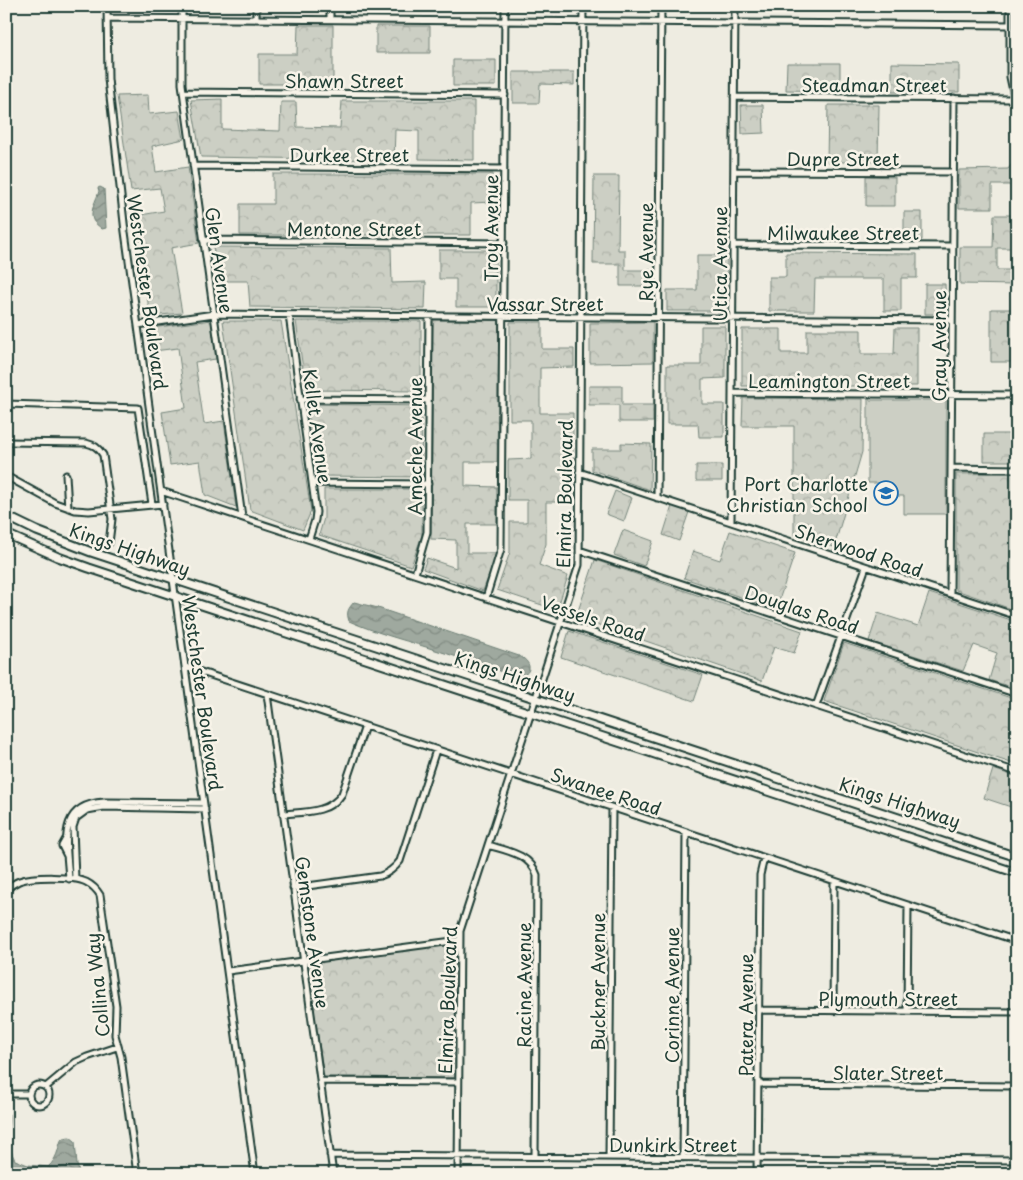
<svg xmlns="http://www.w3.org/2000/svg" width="1023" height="1180" viewBox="0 0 1023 1180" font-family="'Playpen Sans',sans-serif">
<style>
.green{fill:#cccfc4;stroke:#76867c}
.forest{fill:url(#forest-crowns);stroke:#76867c}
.water{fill:url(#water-waves);stroke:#6c7e74}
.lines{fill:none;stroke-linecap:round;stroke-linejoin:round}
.minor-casing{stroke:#1f3d34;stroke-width:9}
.secondary-casing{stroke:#1f3d34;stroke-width:11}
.minor{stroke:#f7f3e8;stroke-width:5}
.secondary{stroke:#f7f3e8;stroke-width:7}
.labels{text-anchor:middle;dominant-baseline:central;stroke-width:5;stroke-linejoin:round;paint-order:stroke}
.street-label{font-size:18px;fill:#1f3d34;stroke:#f7f3e8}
.poi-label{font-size:18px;fill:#1f3d34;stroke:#f7f3e8;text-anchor:end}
</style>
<defs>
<pattern id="forest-crowns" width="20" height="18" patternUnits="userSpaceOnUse" patternTransform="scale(1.25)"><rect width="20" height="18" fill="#cccfc4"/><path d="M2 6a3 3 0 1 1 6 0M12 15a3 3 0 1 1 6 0" fill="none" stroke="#afb3a9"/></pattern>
<pattern id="water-waves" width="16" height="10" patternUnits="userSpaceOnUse" patternTransform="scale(1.25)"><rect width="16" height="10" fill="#9fa99f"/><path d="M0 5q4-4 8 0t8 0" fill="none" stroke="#818b82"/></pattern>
</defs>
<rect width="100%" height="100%" fill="#eeece1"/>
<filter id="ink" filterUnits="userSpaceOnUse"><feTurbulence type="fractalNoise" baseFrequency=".02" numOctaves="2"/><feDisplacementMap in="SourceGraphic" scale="10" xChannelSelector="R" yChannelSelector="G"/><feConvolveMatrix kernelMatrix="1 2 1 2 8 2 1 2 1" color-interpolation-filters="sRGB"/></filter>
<g filter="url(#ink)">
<!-- green -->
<path class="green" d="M868 400H946V514H904V496H887V483H868Z"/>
<!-- forest -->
<path class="forest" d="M298 25H333V84H259V54H297Z
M376 26H430V53H376Z
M453 60H496V86H453Z
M787 63H840V91L786 90Z
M892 63 959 64V92H892Z
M513 72H574V85L540 84 539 103H513Z
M148 95 149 114 179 111 184 139 152 146 156 172 188 167 199 243 171 248 182 313 150 316 135 216 164 211 160 188 131 191 117 96Z
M222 99V129L280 131 281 102H296L297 127 340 128 342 101H474V160L419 159V131L395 130 394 160 201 157 191 100Z
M741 105H763L764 133 742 134Z
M828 105H879L878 162H827Z
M1017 158V191L1009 185H992V208H959V170L1008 169Z
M273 174H493V202L471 203V235H240V204H273Z
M594 176H619L618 250H625V270H652V286H620V264H593Z
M866 176 895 177V206H866Z
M904 212H922V240H904Z
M994 215H1017V248H997V270H1017V285L960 284V247H993Z
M213 247 391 248 392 283 426 282 425 309 250 307 248 281H220Z
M439 250H496V307H456V279H439Z
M786 253 917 254V278H901V311H884V279H815L814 311H769V277H786Z
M697 255H727V311H667V290H697Z
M925 284H945L946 314H925Z
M991 309H1017V362H991Z
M211 320 216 359 195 362 204 424 224 421 236 507 205 495 200 461 170 465 162 412 186 408 178 348 154 351 151 328Z
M433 320H499L497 462H465V486L497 487V524H467V553H497L483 591 423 569 427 558 456 568V540L431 539Z
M281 321 311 511 303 530 250 510 223 321Z
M421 321V391L306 390 296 321Z
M510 322H542V349H574V367L540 368V413H573V502H546V544L539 565 568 576 557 610 497 590 510 552V522H527V500H508V460L531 459V420H510Z
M653 322V362L590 363V323Z
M701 326H725V378L702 379V404H724V437H699L698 424H667V365H701Z
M895 328H917V386H742V329H781V353H807V330H861V354H894Z
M589 386H622V405H653V422H619V405H589Z
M743 398 863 399 862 452 834 547 794 535V426H742Z
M307 404 421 406 422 477 317 476Z
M984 434H1017V461H984Z
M621 443 651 444 650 490 592 470V449H621Z
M696 465H722V481H696Z
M1017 473V611L956 590V474Z
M324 489H422V535L411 566 319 535 324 518Z
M615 491 632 498 624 521 606 514Z
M672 506 689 512 679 541 663 535Z
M623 530 653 541 644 566 614 555Z
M730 531 795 553 776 609 684 578 693 551 720 560Z
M595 560 802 631 794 653 774 647 762 681 576 617Z
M929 593 1017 622V689L989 680 997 653 974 645 963 671 869 641 878 613 918 626Z
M569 631 703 675 694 701 561 657Z
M844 643 1017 700V765L824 701Z
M993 769 1017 777V809L984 798Z
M457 943 455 1078 324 1077 307 963Z"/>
<!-- water -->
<path class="water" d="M100 187 104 189 106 228 102 229C99 226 94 223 93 220 89 211 97 199 99 191L98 188Z
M354 602 378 608 519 656C535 663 531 678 514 676 484 666 455 656 426 647 400 639 374 632 349 621 346 612 348 609 354 602Z
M6 1113 9 1114C10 1122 8 1128 8 1135 8 1144 11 1152 15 1160L28 1165 48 1167C59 1158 59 1141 62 1139 63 1138 68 1137 70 1137L75 1141 77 1165 80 1174H10L6 1172Z"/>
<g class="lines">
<!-- minor casing -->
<g class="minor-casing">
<path id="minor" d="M107 6 108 79 125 232 255 1174
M182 6V84L242 517
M1010 6V77L1017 110
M107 18 1010 25
M256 19V6
M330 19V6
M183 92 505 95
M734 97 1013 99
M193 166 504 169
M734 171 953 172
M203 240 504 243
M733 245 952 246
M289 315 316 512 315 520 309 539
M138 325 214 314 952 320
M732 393 1017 395
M300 399 428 400
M6 404 138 408 152 504
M6 442 86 443C94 445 98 447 103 455L112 519 109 543
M951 468 1017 469
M579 472 1017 616
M66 475 68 508
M6 476 55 503 75 510 89 511 163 504
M312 483 428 484
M161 491 1017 772
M657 498 661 6
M731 522 735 6
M579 550 1017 694
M415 574 427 532 429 316
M950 594 954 98
M486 598 501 549 505 6
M186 667 1017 941
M267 694 333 1174
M816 706 866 567
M283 814C304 812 330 813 342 794L365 726
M488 845C507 851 530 854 537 875L535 1156
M67 856 62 846 67 837
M69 879C67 844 56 805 104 802L204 803
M75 879 73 827 76 818 87 810 104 807 205 809
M293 888 380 876C389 873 394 869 400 861L436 750
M6 890C10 886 14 883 19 881 33 876 73 876 86 882 92 885 97 890 100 895L116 1006 115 1035 121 1057 137 1174
M228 971 460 940
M759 1010 1017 1012
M833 1011 834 881
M907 1011 908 905
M320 1081 458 1082
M758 1084 1017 1086
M29 1095a10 10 0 1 1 20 0a10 10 0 1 1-20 0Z
M46 1087 76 1062 87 1057 117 1047
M6 1094H29
M330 1155 1017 1160
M609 1157 612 808
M683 1158 686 832
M458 1174 460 931 579 565 583 6
M757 1174 760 875 764 858"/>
</g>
<!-- secondary casing -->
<g class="secondary-casing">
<path id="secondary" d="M6 516 37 531 91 552 1017 857
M6 534 58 557 89 568 1017 873"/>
</g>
<!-- minor -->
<use href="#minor" class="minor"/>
<!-- secondary -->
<use href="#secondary" class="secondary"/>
</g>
</g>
<!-- icons -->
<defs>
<g id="school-ring" transform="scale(1.25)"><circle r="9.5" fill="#f7f3e8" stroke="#1f6fb2" stroke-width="1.5"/><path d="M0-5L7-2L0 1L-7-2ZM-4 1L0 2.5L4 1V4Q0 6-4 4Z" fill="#1f6fb2"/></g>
</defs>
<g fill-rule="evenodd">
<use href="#school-ring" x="886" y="493"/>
</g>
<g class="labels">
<!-- street labels -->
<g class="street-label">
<text x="344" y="80">Shawn Street</text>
<text x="874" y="84">Steadman Street</text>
<text x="349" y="154">Durkee Street</text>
<text x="843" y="158">Dupre Street</text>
<text x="354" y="228">Mentone Street</text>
<text transform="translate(490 228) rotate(-90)">Troy Avenue</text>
<text x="843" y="232">Milwaukee Street</text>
<text transform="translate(645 252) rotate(-90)">Rye Avenue</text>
<text transform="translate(220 260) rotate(82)">Glen Avenue</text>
<text transform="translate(719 264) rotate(-90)">Utica Avenue</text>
<text transform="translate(148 292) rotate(82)">Westchester Boulevard</text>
<text x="545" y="303">Vassar Street</text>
<text transform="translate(938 346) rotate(-90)">Gray Avenue</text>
<text x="829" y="380">Leamington Street</text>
<text transform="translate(318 426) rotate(82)">Kellet Avenue</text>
<text transform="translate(414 446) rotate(-90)">Ameche Avenue</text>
<text transform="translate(564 494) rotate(-89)">Elmira Boulevard</text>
<text transform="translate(130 549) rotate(19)">Kings Highway</text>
<text transform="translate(859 550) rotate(18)">Sherwood Road</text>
<text transform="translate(802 609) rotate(18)">Douglas Road</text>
<text transform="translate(593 618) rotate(18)">Vessels Road</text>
<text transform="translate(515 676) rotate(18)">Kings Highway</text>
<text transform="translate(203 693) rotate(82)">Westchester Boulevard</text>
<text transform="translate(606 791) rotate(18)">Swanee Road</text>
<text transform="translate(900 802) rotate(18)">Kings Highway</text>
<text transform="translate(313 932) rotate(82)">Gemstone Avenue</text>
<text transform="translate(597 982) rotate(-90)">Buckner Avenue</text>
<text transform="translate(97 985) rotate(-96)">Collina Way</text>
<text transform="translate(523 985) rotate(-90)">Racine Avenue</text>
<text transform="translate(671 995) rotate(-90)">Corinne Avenue</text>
<text x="888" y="998">Plymouth Street</text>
<text transform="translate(447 1000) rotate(-88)">Elmira Boulevard</text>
<text transform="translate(745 1015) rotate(-90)">Patera Avenue</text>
<text x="888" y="1072">Slater Street</text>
<text x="673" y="1144">Dunkirk Street</text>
</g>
<!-- poi labels -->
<g class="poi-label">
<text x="868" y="483">Port Charlotte<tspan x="868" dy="21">Christian School</tspan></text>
</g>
</g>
<!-- margin -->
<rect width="1023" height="1180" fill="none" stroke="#f7f3e8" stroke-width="25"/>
<rect x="12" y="12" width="998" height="1155" fill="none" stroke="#1f3d34" stroke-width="2" filter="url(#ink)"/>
</svg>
